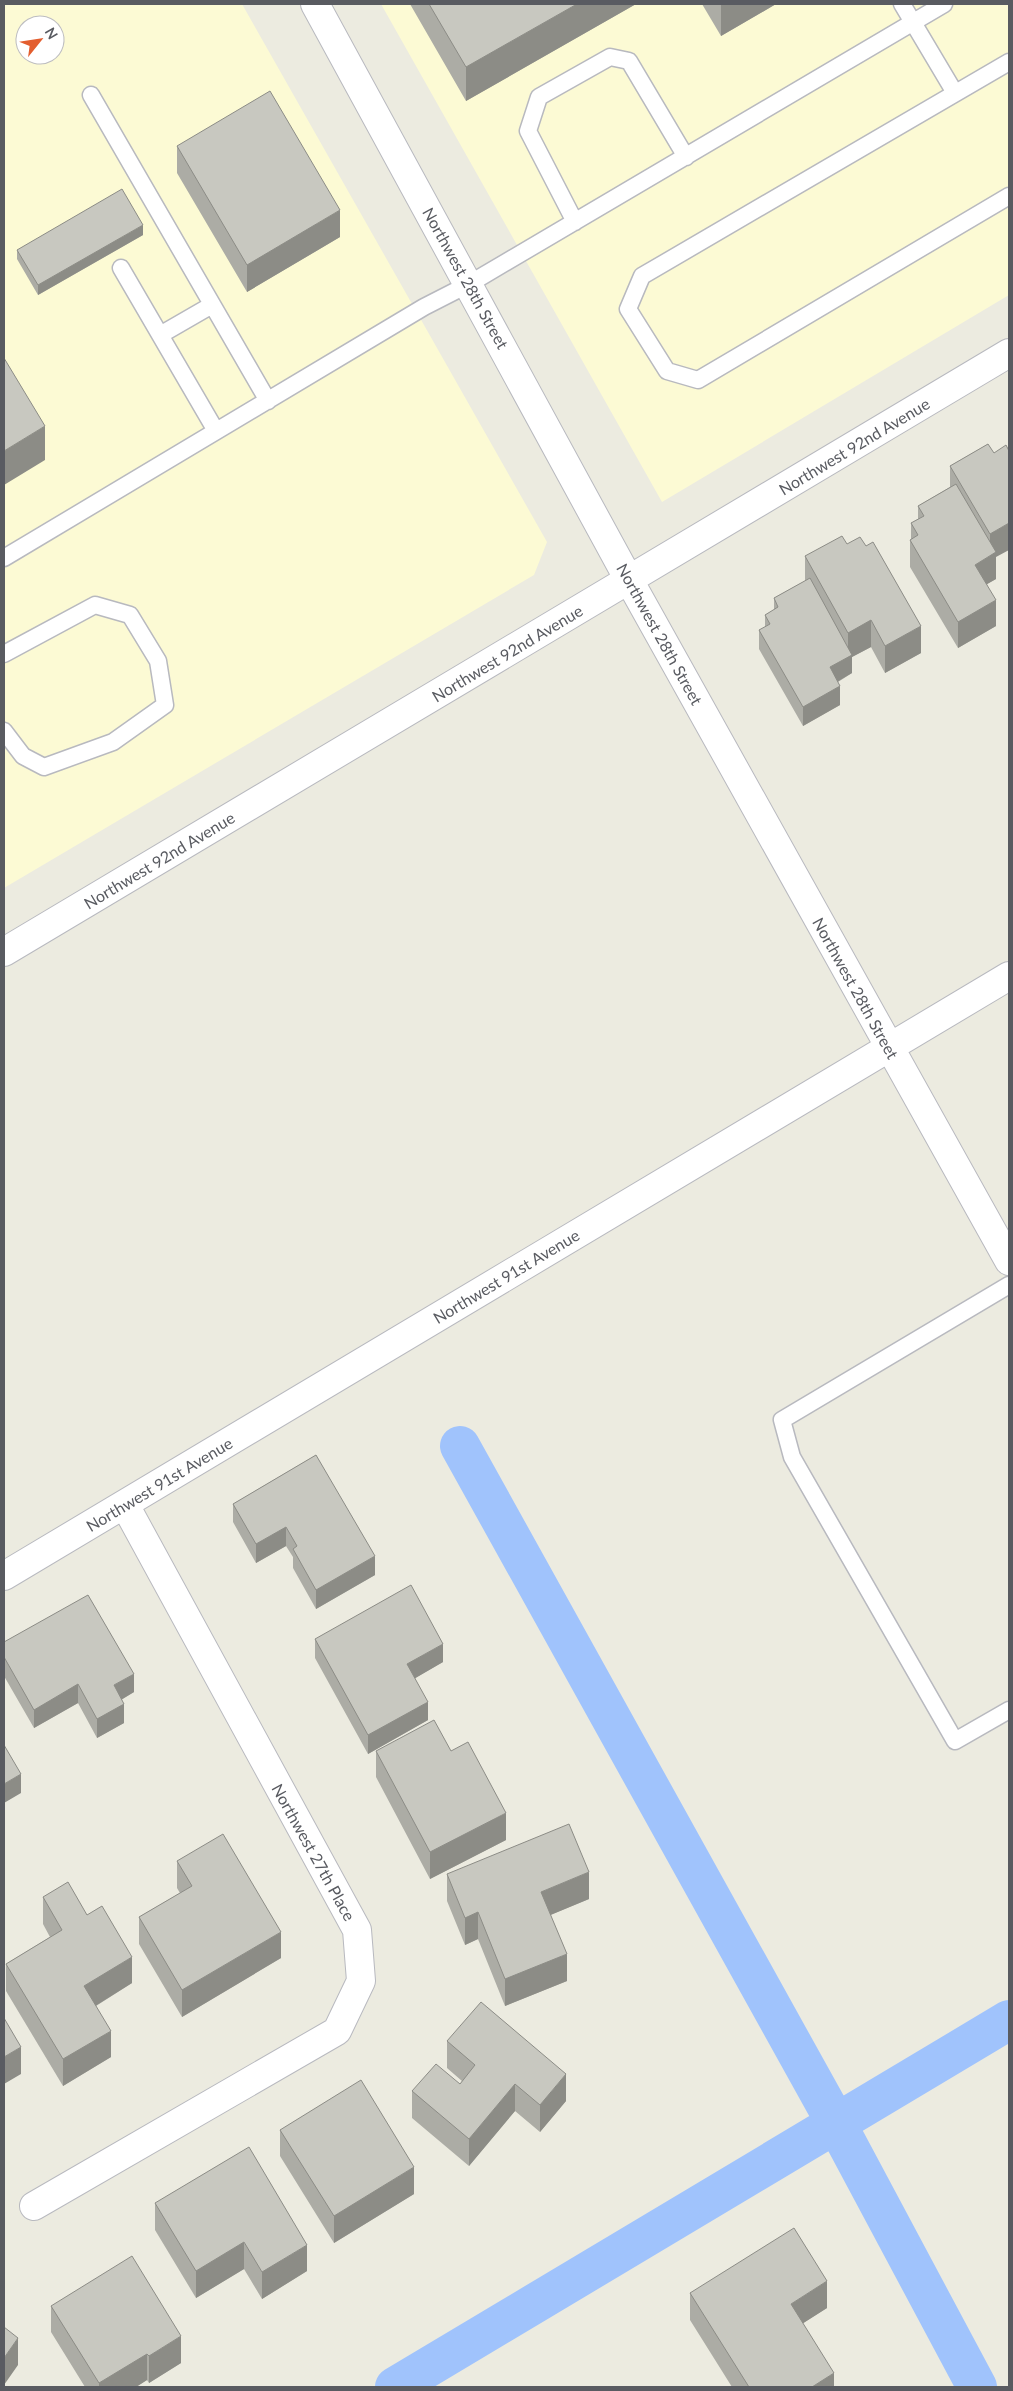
<svg xmlns="http://www.w3.org/2000/svg" width="1013" height="2391" viewBox="0 0 1013 2391" font-family="Lato,sans-serif">
<style>
.commercial{fill:#fcfad4;fill-rule:evenodd}
.lines{fill:none;stroke-linecap:round;stroke-linejoin:round}
.canal{stroke:#a0c3fc;stroke-width:40}
.lane-casing{stroke:#b8b9bf;stroke-width:19}
.street-casing{stroke:#b8b9bf;stroke-width:30}
.lane{stroke:#fff;stroke-width:16}
.street{stroke:#fff;stroke-width:28}
.wall{fill:#acaca5}
.shaded-wall{fill:#8c8c86}
.building{fill:#c8c8c0;stroke:#8c8c86}
.labels{text-anchor:middle;dominant-baseline:central;stroke-width:4.5;stroke-linejoin:round;paint-order:stroke}
.street-label{font-size:16px;fill:#595b61;stroke:#fff}
</style>
<rect width="100%" height="100%" fill="#ecebe0"/>
<!-- commercial -->
<path class="commercial" d="M4 4H242L547 542 534 575 4 888ZM25 25H55V55H25Z
M381 4H1009V295L662 502Z"/>
<g class="lines">
<!-- canal -->
<path class="canal" d="M460 1446 836 2123 977 2387
M395 2387 1009 2020"/>
<!-- lane casing -->
<g class="lane-casing">
<path id="lane" d="M902 4 955 93
M1009 62 642 276 628 309 667 371 698 380 1009 196
M91 95 268 401
M575 222 528 131 539 97 610 57 629 61 686 157
M121 268 216 431
M160 335 212 305
M4 558 424 307 469 284 944 4
M4 654 95 605 130 615 158 661 165 705 113 742 44 767 23 756 4 731
M1009 1285 782 1420 792 1457 955 1741 1009 1710"/>
</g>
<!-- street casing -->
<g class="street-casing">
<path id="street" d="M315 4 629 580 1009 1261
M4 952 1009 353
M4 1576 1009 976
M34 2206 337 2031 361 1981 357 1930 125 1505"/>
</g>
<!-- lane -->
<use href="#lane" class="lane"/>
<!-- street -->
<use href="#street" class="street"/>
</g>
<!-- wall -->
<path class="wall" d="M410 4H636L466 101Z
M702 4H776L721 36Z
M177 146 340 237 247 292 177 173Z
M143 235 38 295 17 259V250Z
M988 444 996 557V579L987 584 996 626 958 648 910 567V540H911V523L918 519V506L950 487V466Z
M847 544 921 653 885 673 871 647 852 657V673L838 682 840 705 803 726 759 649V630L765 627V615L774 610V598L805 581V556Z
M316 1455 375 1575 316 1609 293 1568V1557L286 1546 256 1563 233 1522V1504Z
M315 1639 443 1662 415 1678 428 1720 368 1754 315 1658Z
M4 1642 134 1692 121 1700 124 1723 97 1738 78 1703 34 1728 4 1676Z
M376 1751H451L506 1840 430 1879 376 1777Z
M177 1861 281 1958 182 2017 139 1944V1917L180 1893 177 1888Z
M447 1874 589 1899 550 1915 567 1981 505 2006 478 1939 465 1945 447 1901Z
M43 1897 87 1915 132 1983 96 2006 111 2057 63 2086 6 1991V1964L50 1937 43 1924Z
M447 2041 566 2101 540 2132 515 2111 469 2166 412 2118V2091L460 2084 462 2081 447 2068Z
M280 2130 414 2194 334 2243 280 2156Z
M155 2203 307 2271 262 2299 244 2269 196 2298 155 2230Z
M690 2293 827 2308 803 2323 834 2387H732L690 2320Z
M51 2306 181 2363 149 2383 147 2380 136 2387H85L51 2332Z"/>
<!-- shaded-wall -->
<path class="shaded-wall" d="M577 4H636L466 101V67Z
M721 4H776L721 36Z
M340 210V237L247 292V265Z
M143 225V235L38 295V285Z
M45 426V460L4 485V451Z
M1009 523V550L996 557V579L975 591V565L990 556V534Z
M996 600V626L958 648V622Z
M871 620V647L852 657V673L830 686V667L848 657V633Z
M921 626V653L885 673V646Z
M840 686V705L803 726V707Z
M286 1527V1546L256 1563V1544Z
M375 1556V1575L316 1609V1590Z
M443 1644V1662L407 1683V1664Z
M134 1674V1692L114 1704V1685Z
M78 1684V1703L34 1728V1710Z
M428 1702V1720L368 1754V1735Z
M124 1704V1723L97 1738V1719Z
M21 1774V1793L4 1803V1784Z
M506 1813V1840L430 1879V1852Z
M589 1872V1899L541 1919V1892Z
M478 1912V1939L465 1945V1918Z
M281 1932V1958L182 2017V1990Z
M567 1954V1981L505 2006V1979Z
M132 1957V1983L84 2013V1986Z
M111 2031V2057L63 2086V2059Z
M21 2047V2074L4 2084V2057Z
M566 2074V2101L540 2132V2105Z
M515 2084V2111L469 2166V2139Z
M414 2167V2194L334 2243V2216Z
M244 2242V2269L196 2298V2271Z
M307 2245V2271L262 2299V2272Z
M827 2281V2308L791 2331V2304Z
M181 2336V2363L149 2383V2356Z
M18 2338V2365L4 2385V2358Z
M147 2354V2380L136 2387H99V2383Z
M834 2373V2387H812Z"/>
<!-- building -->
<path class="building" d="M429 4H577L466 67Z
M270 91 340 210 247 265 177 146Z
M122 189 143 225 38 285 17 250Z
M4 358 45 426 4 451Z
M988 444 994 453 1006 445 1009 451V523L990 534 950 466Z
M956 484 996 552 975 565 996 600 958 622 910 540 918 535 911 523 924 516 918 506Z
M842 536 847 544 860 537 866 546 873 542 921 626 885 646 871 620 848 633 805 556Z
M810 578 852 655 830 667 840 686 803 707 759 630 770 624 765 615 778 607 774 598Z
M316 1455 375 1556 316 1590 293 1549 297 1546 286 1527 256 1544 233 1504Z
M411 1585 443 1644 407 1664 428 1702 368 1735 315 1639Z
M88 1595 134 1674 114 1685 124 1704 97 1719 78 1684 34 1710 4 1657V1642Z
M434 1720 451 1751 468 1742 506 1813 430 1852 376 1751Z
M4 1745 21 1774 4 1784Z
M569 1824 589 1872 541 1892 567 1954 505 1979 478 1912 465 1918 447 1874Z
M223 1834 281 1932 182 1990 139 1917 192 1886 177 1861Z
M68 1882 87 1915 102 1906 132 1957 84 1986 111 2031 63 2059 6 1964 62 1930 43 1897Z
M481 2002 566 2074 540 2105 515 2084 469 2139 412 2091 436 2064 460 2084 475 2065 447 2041Z
M4 2018 21 2047 4 2057Z
M361 2080 414 2167 334 2216 280 2130Z
M249 2147 307 2245 262 2272 244 2242 196 2271 155 2203Z
M794 2228 827 2281 791 2304 834 2373 812 2387H749L690 2293Z
M132 2256 181 2336 149 2356 147 2354 99 2383 51 2306Z
M4 2327 18 2338 4 2358Z"/>
<g class="labels">
<!-- street labels -->
<g class="street-label">
<text transform="translate(466 278) rotate(61)">Northwest 28th Street</text>
<text transform="translate(854 446) rotate(-31)">Northwest 92nd Avenue</text>
<text transform="translate(660 634) rotate(61)">Northwest 28th Street</text>
<text transform="translate(507 653) rotate(-31)">Northwest 92nd Avenue</text>
<text transform="translate(159 860) rotate(-31)">Northwest 92nd Avenue</text>
<text transform="translate(856 988) rotate(61)">Northwest 28th Street</text>
<text transform="translate(506 1276) rotate(-31)">Northwest 91st Avenue</text>
<text transform="translate(159 1484) rotate(-31)">Northwest 91st Avenue</text>
<text transform="translate(314 1852) rotate(61)">Northwest 27th Place</text>
</g>
</g>
<!-- border -->
<rect width="1013" height="2391" fill="none" stroke="#595b61" stroke-width="10"/>
<!-- north arrow -->
<g transform="translate(40 40) rotate(60)"><circle r="24" fill="#ffffff" stroke="#bdbdc0"/>
<path d="M0-4L9 19L0 12L-9 19Z" fill="#e35e2f"/>
<text y="-8" font-size="14" font-weight="bold" text-anchor="middle" fill="#595b61">N</text>
</g>
</svg>
